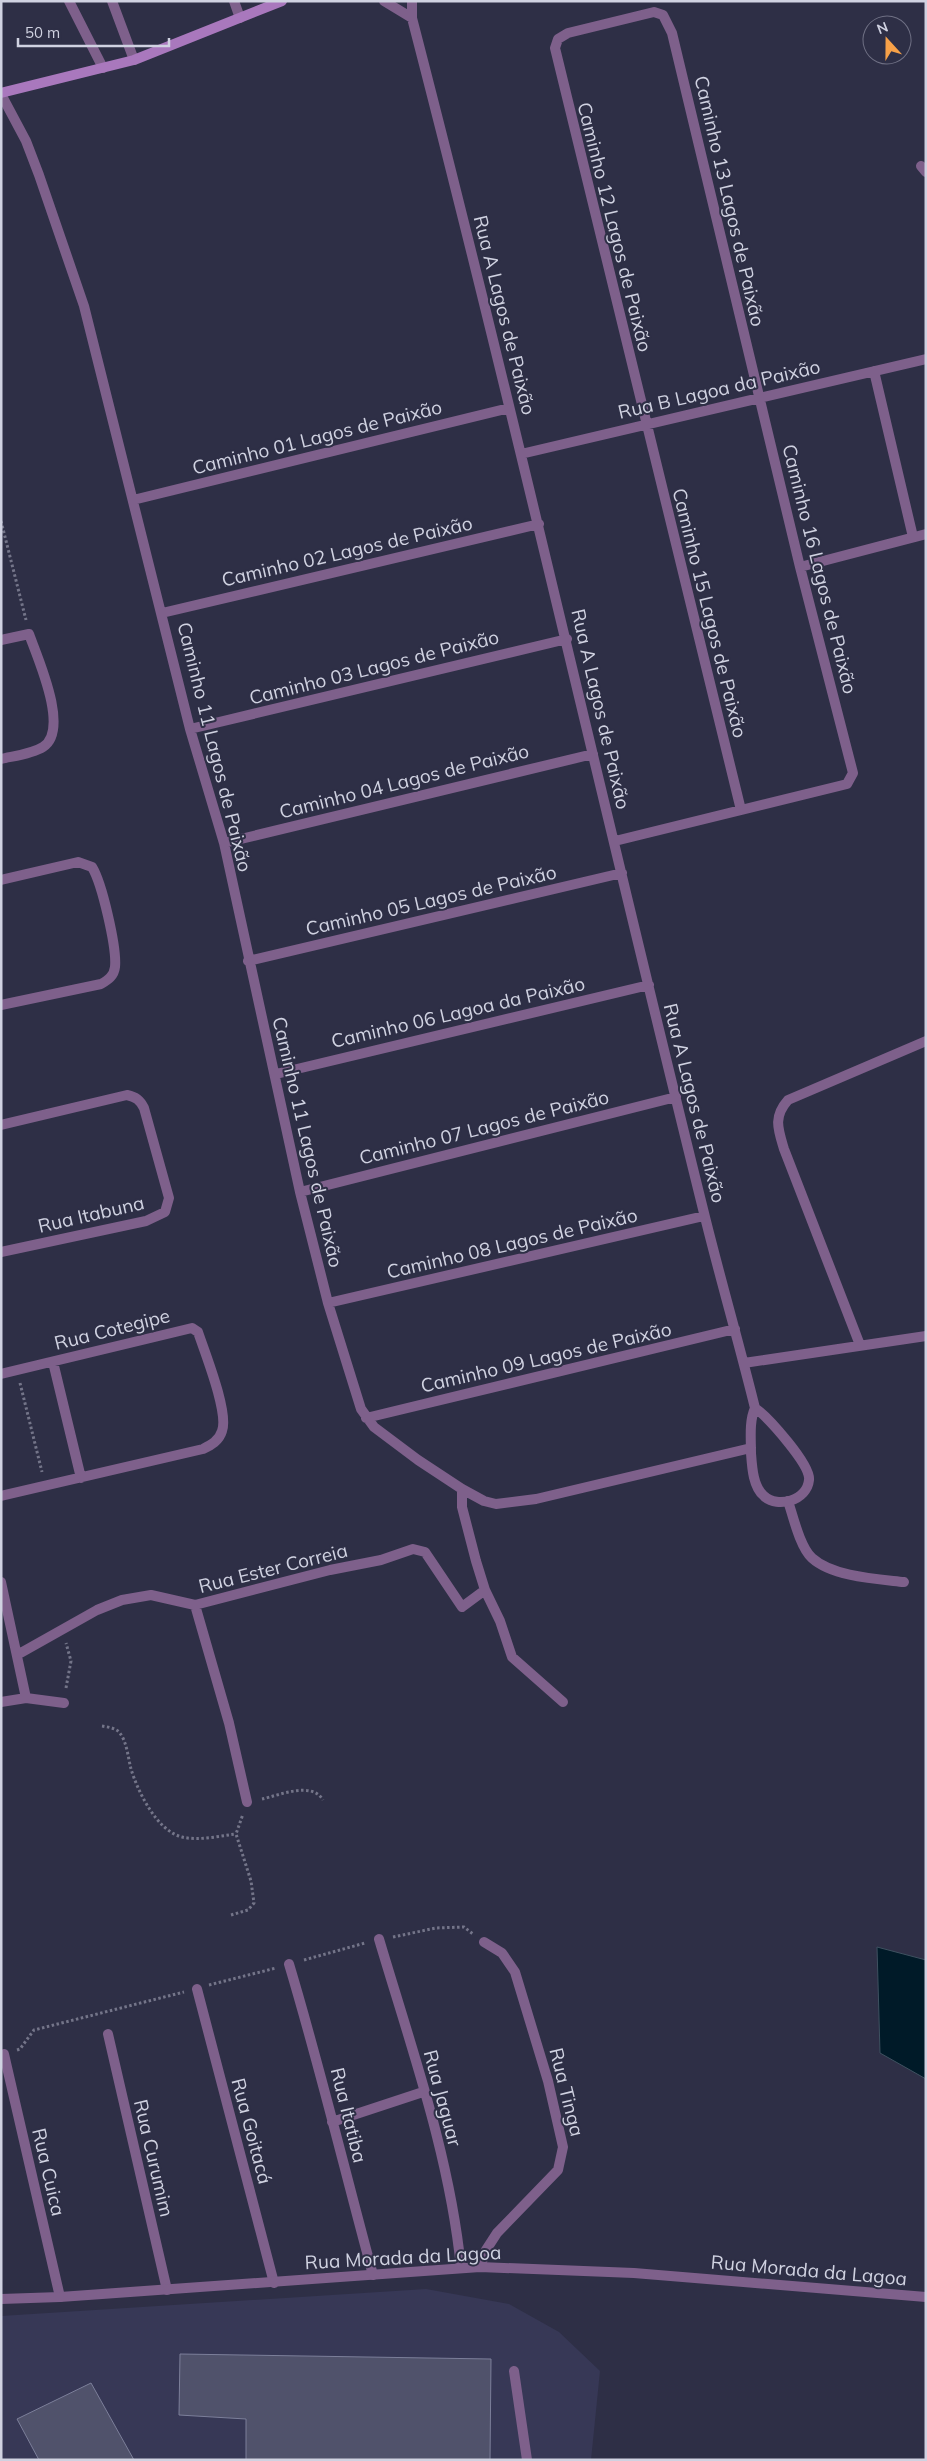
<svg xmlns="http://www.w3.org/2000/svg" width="927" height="2461" viewBox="0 0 927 2461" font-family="Mulish,sans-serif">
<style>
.built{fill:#373856}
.water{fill:#001a28;stroke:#3e5160}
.building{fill:#50526b;stroke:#7c7f9a}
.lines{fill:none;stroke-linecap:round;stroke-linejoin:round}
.path{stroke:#747589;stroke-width:3;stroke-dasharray:2.5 2.5;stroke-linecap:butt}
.service{stroke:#7e608b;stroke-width:10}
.minor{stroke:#7e608b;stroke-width:10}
.tertiary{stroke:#7e608b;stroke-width:10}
.secondary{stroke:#a978bd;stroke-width:10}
.labels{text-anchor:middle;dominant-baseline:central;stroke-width:4;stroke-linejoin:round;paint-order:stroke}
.street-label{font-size:19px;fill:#d0d2e1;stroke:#2e2f46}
</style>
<rect width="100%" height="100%" fill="#2e2f46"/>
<!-- built -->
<path class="built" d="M426 2289 509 2304 559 2332 600 2371 591 2460H1V2316Z"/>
<!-- water -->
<path class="water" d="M877 1947 926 1960V2079L880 2053Z"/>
<!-- building -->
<path class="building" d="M180 2354 491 2359 490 2460H246V2419L179 2415Z
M91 2383 134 2460H39L17 2419Z"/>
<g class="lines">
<!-- path -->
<path class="path" d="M1 521 26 620
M20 1383 42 1472
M66 1688 71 1661 66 1643
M102 1726C108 1727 115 1728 119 1732 127 1741 128 1758 131 1769 138 1792 157 1831 182 1837 199 1841 219 1836 236 1834
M262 1799C280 1795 312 1781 323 1800
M231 1915 248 1910 254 1903 251 1881 236 1834 243 1814
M393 1937 436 1928 464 1927 473 1934
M304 1960 365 1943
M209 1985 276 1968
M17 2050 20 2049 34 2030 184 1992"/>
<!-- service -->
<path class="service" d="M921 166 926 172
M788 1501C793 1516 800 1547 812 1558 833 1577 877 1579 904 1582
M514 2371 527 2460"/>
<!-- minor -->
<path class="minor" d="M69 1 103 68
M112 1 134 60
M234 1 240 18
M384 1 412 18
M412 1V18C515 415 605 815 704 1213 720 1278 739 1343 755 1408 749 1421 751 1439 751 1453 752 1467 753 1487 764 1496 778 1509 807 1500 809 1480 811 1465 768 1417 755 1408
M1 94 26 141 39 175 84 306 190 729 224 843 300 1192 328 1303 361 1409 374 1427 418 1460 462 1489 484 1501 496 1504 536 1499 751 1448
M874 371 913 537
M521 454 926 359
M133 500 509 408
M800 567 926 534
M162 613 539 524
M1 640 29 634C38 659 70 730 43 747 32 754 14 756 1 759
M190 729 567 639
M615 841 839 786 847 784 853 773 800 567 672 33 663 15 654 12 568 33 558 39 555 48 741 810
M224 843 593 754
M1 880 78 862 92 867C102 883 117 948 115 967 114 976 108 980 101 984L1 1005
M248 961 622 873
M276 1074 649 985
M1 1125 127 1095C136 1097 140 1100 144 1108L169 1198 165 1212 146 1221 1 1252
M300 1192 676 1097
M328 1303 704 1216
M860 1345 784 1149C778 1129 773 1117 788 1100L926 1041
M53 1362 81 1478
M744 1363 926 1336
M1 1374 192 1328 198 1332C205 1353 229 1413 222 1431 219 1441 211 1445 203 1449L1 1496
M366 1418 735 1329
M462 1489V1507L476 1561 485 1590 500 1621 512 1657 563 1702
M1 1582 26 1698
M195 1605 229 1723 247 1802
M17 1655 97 1610 122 1600 151 1595 195 1605 330 1570 381 1560 413 1549 425 1552 462 1607 485 1590
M1 1702 26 1698 64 1703
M379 1939C411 2047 450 2156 461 2268
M289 1964C320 2067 345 2172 373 2275
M197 1989 274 2283
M108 2034 167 2290
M4 2054 60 2297
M332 2122 423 2092
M480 2267 486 2250 497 2233 558 2170 563 2147 548 2081 515 1972 502 1953 484 1942"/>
<!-- tertiary -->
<path class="tertiary" d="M1 2299 60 2297 480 2267 634 2273 926 2297"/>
<!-- secondary -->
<path class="secondary" d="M1 93 134 60 282 1"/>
</g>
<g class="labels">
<!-- street labels -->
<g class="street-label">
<text transform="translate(730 201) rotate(77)">Caminho 13 Lagos de Paixão</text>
<text transform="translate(615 227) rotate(76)">Caminho 12 Lagos de Paixão</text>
<text transform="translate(505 315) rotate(76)">Rua A Lagos de Paixão</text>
<text transform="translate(719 389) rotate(-13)">Rua B Lagoa da Paixão</text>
<text transform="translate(317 437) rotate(-14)">Caminho 01 Lagos de Paixão</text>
<text transform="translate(347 551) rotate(-13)">Caminho 02 Lagos de Paixão</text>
<text transform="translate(820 569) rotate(76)">Caminho 16 Lagos de Paixão</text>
<text transform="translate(710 613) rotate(76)">Caminho 15 Lagos de Paixão</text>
<text transform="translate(374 667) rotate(-14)">Caminho 03 Lagos de Paixão</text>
<text transform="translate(601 709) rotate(77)">Rua A Lagos de Paixão</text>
<text transform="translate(215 747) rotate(76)">Caminho 11 Lagos de Paixão</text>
<text transform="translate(404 781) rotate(-14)">Caminho 04 Lagos de Paixão</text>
<text transform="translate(431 900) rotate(-13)">Caminho 05 Lagos de Paixão</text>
<text transform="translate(458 1012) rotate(-13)">Caminho 06 Lagoa da Paixão</text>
<text transform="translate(695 1103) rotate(76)">Rua A Lagos de Paixão</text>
<text transform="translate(484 1127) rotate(-14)">Caminho 07 Lagos de Paixão</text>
<text transform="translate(308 1142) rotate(77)">Caminho 11 Lagos de Paixão</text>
<text transform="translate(91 1214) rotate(-13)">Rua Itabuna</text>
<text transform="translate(512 1243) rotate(-13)">Caminho 08 Lagos de Paixão</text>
<text transform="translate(112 1329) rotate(-14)">Rua Cotegipe</text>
<text transform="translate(546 1357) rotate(-13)">Caminho 09 Lagos de Paixão</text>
<text transform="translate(273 1568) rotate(-14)">Rua Ester Correia</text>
<text transform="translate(567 2092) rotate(76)">Rua Tinga</text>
<text transform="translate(443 2098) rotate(75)">Rua Jaguar</text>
<text transform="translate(349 2115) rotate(76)">Rua Itatiba</text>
<text transform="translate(252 2131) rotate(75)">Rua Goitacá</text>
<text transform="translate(154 2158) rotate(77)">Rua Curumim</text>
<text transform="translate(49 2172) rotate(77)">Rua Cuica</text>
<text transform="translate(403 2257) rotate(-3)">Rua Morada da Lagoa</text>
<text transform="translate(809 2270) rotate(5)">Rua Morada da Lagoa</text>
</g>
</g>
<!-- border -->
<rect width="927" height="2461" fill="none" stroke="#d0d2e1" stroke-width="5"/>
<!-- north arrow -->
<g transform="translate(887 40) rotate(339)"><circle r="24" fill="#2e2f46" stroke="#6f7084"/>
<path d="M0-4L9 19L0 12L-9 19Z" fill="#f7a148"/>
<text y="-8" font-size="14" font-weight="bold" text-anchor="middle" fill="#d0d2e1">N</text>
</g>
<!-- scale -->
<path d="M18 38v8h151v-8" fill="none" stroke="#d0d2e1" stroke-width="2.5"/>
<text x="25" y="38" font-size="15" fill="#d0d2e1" stroke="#2e2f46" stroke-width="4" paint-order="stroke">50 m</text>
</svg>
